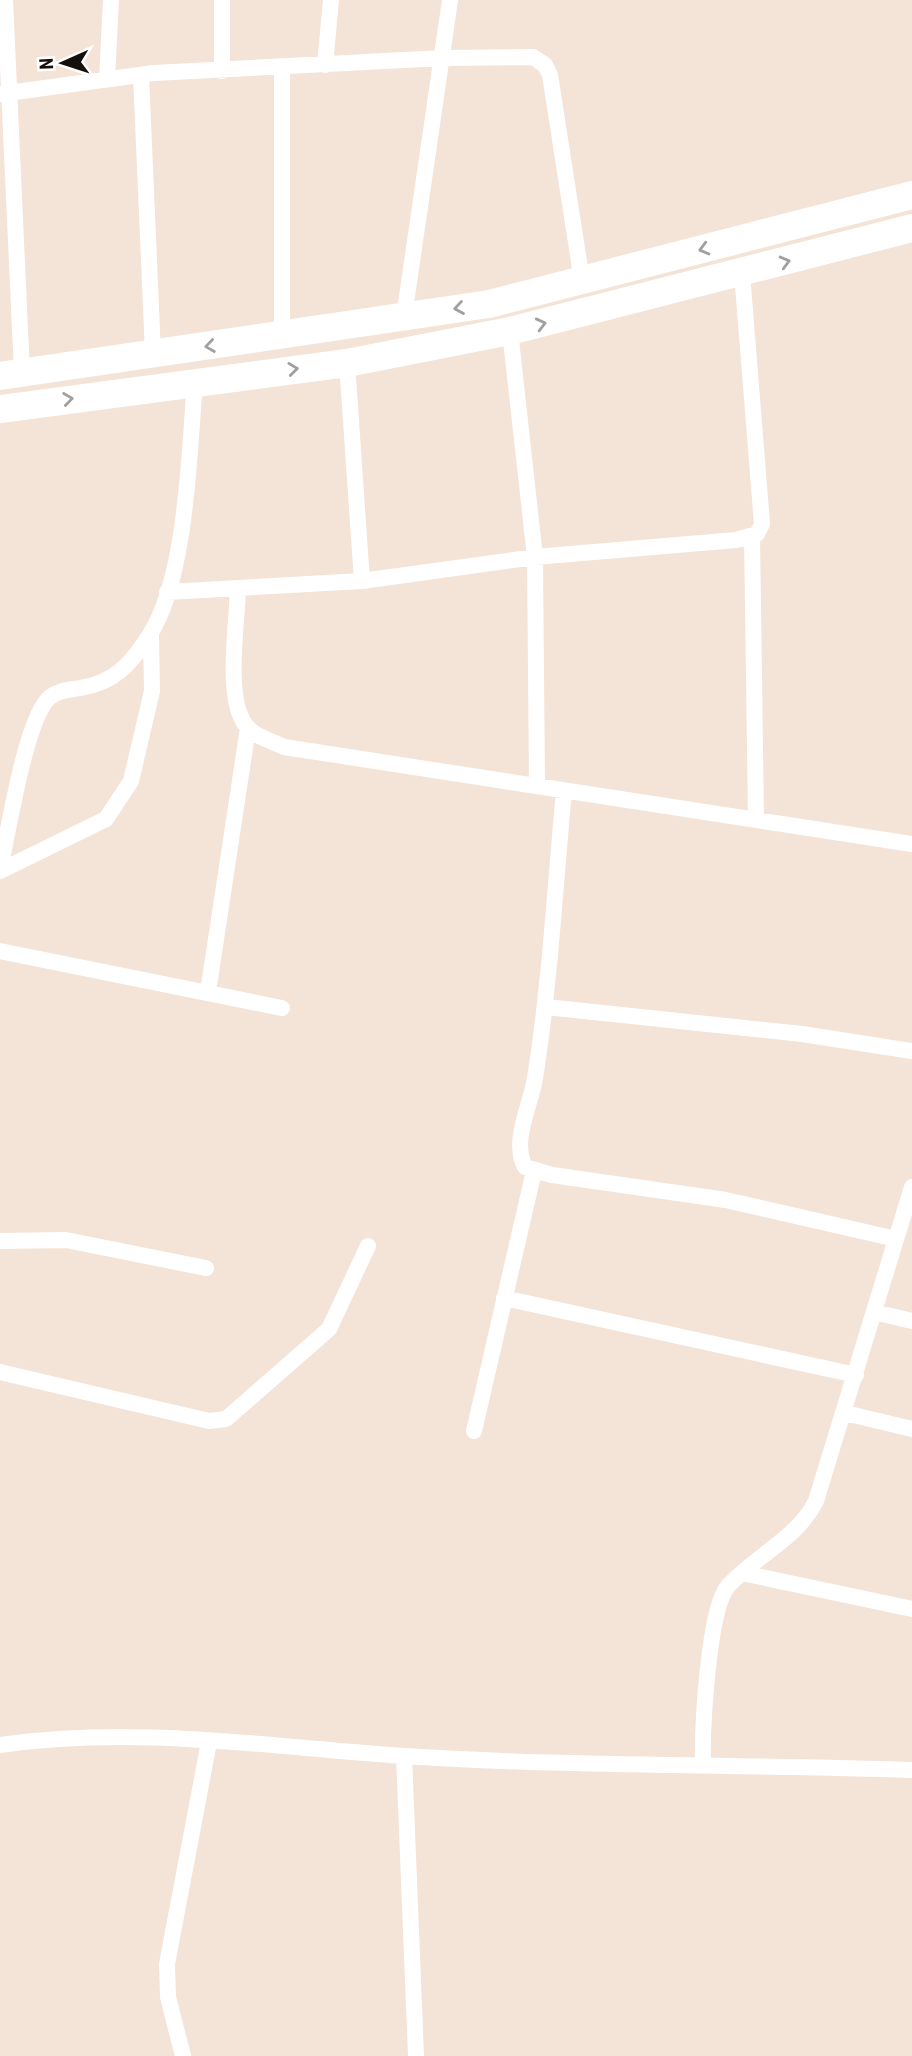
<svg xmlns="http://www.w3.org/2000/svg" width="912" height="2056" viewBox="0 0 912 2056" font-family="'Roboto Condensed',sans-serif">
<style>
.lines{fill:none;stroke-linecap:round;stroke-linejoin:round}
.minor{stroke:#fff;stroke-width:16}
.trunk{stroke:#fff;stroke-width:28}
.oneway{stroke:#a29f9e}
</style>
<rect width="100%" height="100%" fill="#f4e3d7"/>
<g class="lines">
<!-- minor -->
<path class="minor" d="M5 0 22 373
M222 0V71
M325 65 331 0
M141 75 153 354
M107 79 111 0
M0 94 154 73 443 58 533 57 545 65 550 75 582 281
M404 317 450 0
M510 331 535 557 537 784
M282 335V67
M347 363 362 581
M752 536 756 819
M238 589C237 623 226 692 243 721 251 736 270 740 284 747L912 844
M167 592 362 581 535 557 736 540 757 534 762 524 742 273
M564 791C555 887 550 983 535 1078 531 1105 511 1141 525 1167L552 1175 726 1200 896 1239
M0 869C8 834 26 716 50 697 60 690 69 690 80 688 114 683 131 664 149 636 187 578 189 451 195 382
M0 871 106 819 131 781 152 691 151 634
M0 951 282 1008
M208 992 248 728
M546 1007 802 1034 912 1051
M0 1241 66 1240 206 1268
M504 1298 856 1375
M874 1312 912 1321
M0 1372 209 1421 226 1419 329 1329 368 1246
M845 1413 912 1429
M474 1431 534 1171
M742 1573 912 1609
M0 1745C135 1725 270 1747 405 1756 574 1767 743 1764 912 1770
M404 1756 416 2056
M703 1765C702 1731 708 1609 728 1586 756 1555 797 1539 816 1501L912 1187
M183 2056 168 1997 167 1964 209 1742"/>
<!-- trunk -->
<path class="trunk" d="M0 376 489 304 912 195
M0 409 347 363 510 331 912 228"/>
</g>
<!-- one-way arrows -->
<defs><path id="oneway-chevron" d="M-2-3.5L2.5 0L-2 3.5" fill="none" stroke-width="1.6" stroke-linecap="round" stroke-linejoin="round" transform="scale(1.75)"/></defs>
<g class="oneway">
<use href="#oneway-chevron" transform="translate(704 249) rotate(165)"/>
<use href="#oneway-chevron" transform="translate(785 262) rotate(-15)"/>
<use href="#oneway-chevron" transform="translate(459 308) rotate(171)"/>
<use href="#oneway-chevron" transform="translate(541 324) rotate(-14)"/>
<use href="#oneway-chevron" transform="translate(210 346) rotate(172)"/>
<use href="#oneway-chevron" transform="translate(293 369) rotate(-7)"/>
<use href="#oneway-chevron" transform="translate(68 399) rotate(-8)"/>
</g>
<!-- north arrow -->
<g transform="translate(63 63) rotate(267)" stroke="#ffffff" stroke-width="5" paint-order="stroke">
<path d="M0-5L12 26L0 18L-12 26Z" fill="#16100c"/>
<text y="-10" font-size="19" font-weight="bold" text-anchor="middle" fill="#16100c">N</text>
</g>
</svg>
